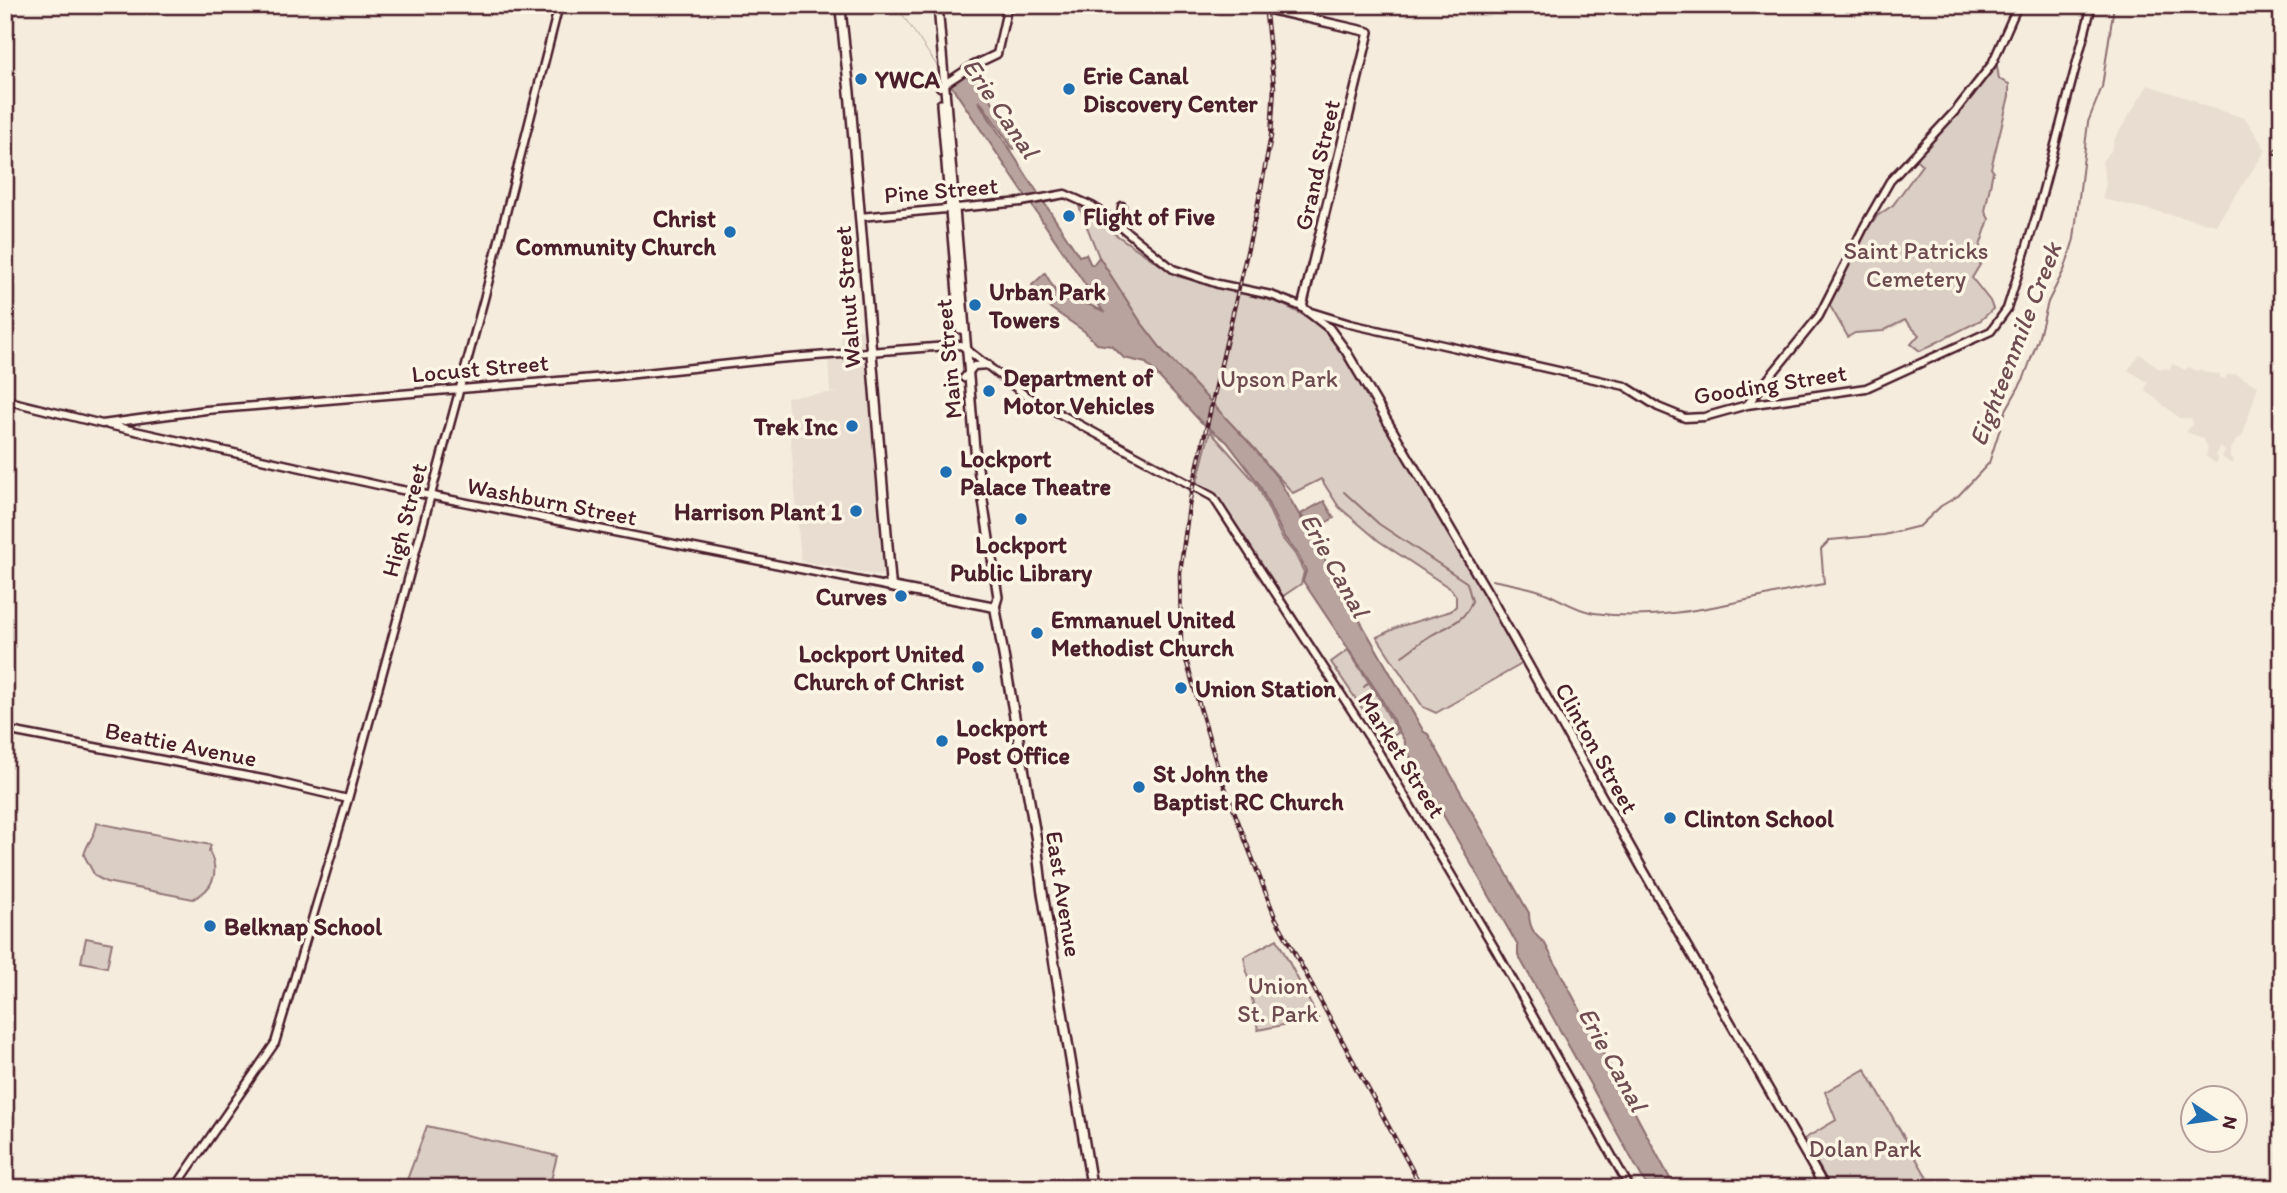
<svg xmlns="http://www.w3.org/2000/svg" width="2287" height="1193" viewBox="0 0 2287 1193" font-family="Itim,sans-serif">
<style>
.built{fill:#e8ddd0}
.green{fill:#dbcec4;stroke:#927678;stroke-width:2}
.water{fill:#b8a39e;stroke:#8c6e70;stroke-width:2}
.pier{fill:#f5ecde}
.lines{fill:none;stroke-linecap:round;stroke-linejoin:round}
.stream{stroke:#8c6e70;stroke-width:2}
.secondary-casing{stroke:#4a1f2b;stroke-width:11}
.primary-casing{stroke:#4a1f2b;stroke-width:12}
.highway-casing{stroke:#4a1f2b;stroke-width:13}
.secondary{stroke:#fcf5e5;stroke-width:6}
.primary{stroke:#fcf5e5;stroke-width:7}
.highway{stroke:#fcf5e5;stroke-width:8}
.rail-casing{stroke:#4a1f2b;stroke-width:4.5}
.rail{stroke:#fcf5e5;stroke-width:2;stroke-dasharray:5;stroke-linecap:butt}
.poi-dot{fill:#1f6fb2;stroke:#fcf5e5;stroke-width:2.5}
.labels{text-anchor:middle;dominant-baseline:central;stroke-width:7;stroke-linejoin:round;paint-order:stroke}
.poi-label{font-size:24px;font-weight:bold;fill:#4a1f2b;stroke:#fcf5e5;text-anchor:start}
.street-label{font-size:24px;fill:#4a1f2b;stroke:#fcf5e5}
.park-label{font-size:24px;fill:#6e4b51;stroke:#fcf5e5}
.water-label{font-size:26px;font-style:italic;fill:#704d53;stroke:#fcf5e5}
</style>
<rect width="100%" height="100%" fill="#f5ecde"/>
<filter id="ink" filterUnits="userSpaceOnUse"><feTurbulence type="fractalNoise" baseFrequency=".0143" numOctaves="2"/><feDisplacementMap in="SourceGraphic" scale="14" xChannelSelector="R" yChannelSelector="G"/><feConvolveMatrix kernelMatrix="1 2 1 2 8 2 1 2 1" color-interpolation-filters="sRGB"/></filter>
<g filter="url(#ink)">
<!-- built -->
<path class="built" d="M2148 85 2196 101 2198 104 2245 118 2266 150 2216 225 2102 199 2106 184 2102 161 2111 151 2115 138Z
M863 329 883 573 879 576 801 561 787 397 840 392H830L828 360 842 358 841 331Z
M2140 354 2158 368 2169 369 2173 364 2185 370 2189 367 2197 371 2200 369 2207 373 2220 374V378L2225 379 2227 375 2235 374 2258 386 2242 437 2237 439 2230 451V457L2234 460 2232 464 2222 457 2225 451 2220 447 2215 455 2218 460 2216 464 2206 456 2208 448 2203 438 2186 432 2193 424 2191 419 2179 418 2145 390 2148 382 2128 370Z"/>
<!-- green -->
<path class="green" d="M1993 66H1997L1999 79 2009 84V96L1991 168 1993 171 1985 211 1989 219 1978 252 1981 263 1972 278 1990 301 1993 309 1981 320 1920 351 1911 344 1919 335 1905 320 1883 331 1855 333 1848 337 1829 304 1869 222 1874 221 1877 216 1893 205 1922 165 1915 158 1983 82Z
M1078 204 1100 224 1177 276 1280 303 1315 321 1338 345 1488 593 1527 661 1436 713 1423 707 1377 637 1398 627 1451 611 1456 606V596L1451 589 1379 541 1339 507 1321 479 1293 493 1163 351 1140 321 1099 257Z
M1210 431 1257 484 1282 538 1295 554 1304 572 1301 584 1280 598 1214 495 1196 486Z
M1348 650 1377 695 1398 733 1384 741 1331 662Z
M97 823 211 845 209 851C220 872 214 889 193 899L106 882 95 876 84 855C87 842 96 835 97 823Z
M86 938 112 943 107 967 81 962Z
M1277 939 1318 1018 1258 1030 1244 957Z
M1865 1069 1933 1188H1831L1804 1139 1836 1120 1825 1092Z
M427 1126 557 1156 549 1188H404Z"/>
<!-- water -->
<path class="water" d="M897 5H929L972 74 1024 144 1025 148 1022 150 1018 147 1013 149 982 104 978 101 1079 256 1086 254 1090 263 1093 265 1099 257 1140 321 1163 351 1255 449 1279 480 1304 523 1305 522 1301 514 1324 501 1334 518 1313 530H1308L1309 532 1424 732 1428 734 1529 913C1529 925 1533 935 1544 942L1675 1188H1648L1518 955V946L1405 748V742L1378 693 1303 581 1306 571 1297 553 1284 537 1259 484 1227 442 1200 421 1146 363 1124 358 1112 346 1097 344 1084 331 1049 307 1032 285 1045 273 1059 297 1074 298 1103 311Z"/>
<!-- pier -->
<path class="pier" d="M911 5H931L974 71 951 86 901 12Z"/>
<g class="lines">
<!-- stream -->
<path class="stream" d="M1344 492 1379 524 1466 582
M1492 580C1508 583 1525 586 1540 591 1558 597 1574 610 1594 613 1672 624 1748 597 1824 584L1821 549 1830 540 1884 535 1920 526 1941 506 1958 496 1989 463 2006 410 2024 378 2038 340 2048 302 2065 268 2074 239 2088 122 2102 87 2114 5
M1402 656C1411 650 1420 642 1430 636 1447 626 1465 622 1472 601L1467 583
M1364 687 1368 683"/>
<!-- secondary casing -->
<g class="secondary-casing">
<path id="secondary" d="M940 87 972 66 997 54 1008 5
M860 217 1021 202 1065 194 1092 206 1105 214 1173 269 1218 284 1271 295 1302 307
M1120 225 1122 206
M1311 312 1350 324 1625 386 1658 407 1685 418 1704 417 1747 405 1866 388 1991 331 2007 309 2036 217 2092 5
M964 378 974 366 988 365
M5 400 102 424 206 410 617 376 776 359 961 345 1025 395 1213 497 1378 751 1497 952 1630 1188
M1747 405 1819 316 1865 225 1890 181 1957 109 1992 64 2018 5
M108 425 387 487 891 587
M5 730 268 780 348 799
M175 1188 275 1043 348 799 405 591 484 299 559 5"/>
</g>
<!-- primary casing -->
<g class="primary-casing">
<path id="primary" d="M938 5 975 449 998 597 995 607
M1250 5 1369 32 1302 307 1329 328 1346 351 1488 593 1642 868 1825 1188
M941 104 960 329"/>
</g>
<!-- highway casing -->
<g class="highway-casing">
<path id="highway" d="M840 5 850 97 891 587 995 607 1036 838 1042 890 1092 1188"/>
</g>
<!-- secondary -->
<use href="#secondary" class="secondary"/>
<!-- primary -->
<use href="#primary" class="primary"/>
<!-- highway -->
<use href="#highway" class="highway"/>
<!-- rail casing -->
<g class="rail-casing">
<path id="rail" d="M1265 5 1274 87 1271 136 1257 209 1190 499 1180 573 1181 643 1219 772 1275 917 1422 1188
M2275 153 2282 143"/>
</g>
<!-- rail -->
<use href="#rail" class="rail"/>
</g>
</g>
<!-- markers -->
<g class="poi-dot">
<circle cx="861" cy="79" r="7"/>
<circle cx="1069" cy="89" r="7"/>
<circle cx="1069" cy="216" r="7"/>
<circle cx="730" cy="232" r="7"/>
<circle cx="975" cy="305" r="7"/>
<circle cx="989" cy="391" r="7"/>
<circle cx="852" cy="426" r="7"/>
<circle cx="946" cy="472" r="7"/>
<circle cx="856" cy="511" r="7"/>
<circle cx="1021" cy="519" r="7"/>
<circle cx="901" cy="596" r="7"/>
<circle cx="1037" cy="633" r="7"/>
<circle cx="978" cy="667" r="7"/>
<circle cx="1181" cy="688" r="7"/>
<circle cx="942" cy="741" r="7"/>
<circle cx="1139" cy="787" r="7"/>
<circle cx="1670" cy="818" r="7"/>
<circle cx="210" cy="926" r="7"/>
</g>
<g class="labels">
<!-- poi labels -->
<g class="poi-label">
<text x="1083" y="75">Erie Canal<tspan x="1083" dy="28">Discovery Center</tspan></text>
<text x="875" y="79">YWCA</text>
<text x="1083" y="216">Flight of Five</text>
<text x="716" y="218" text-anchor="end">Christ<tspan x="716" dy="28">Community Church</tspan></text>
<text x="989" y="291">Urban Park<tspan x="989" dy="28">Towers</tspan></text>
<text x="1003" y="377">Department of<tspan x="1003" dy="28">Motor Vehicles</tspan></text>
<text x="838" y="426" text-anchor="end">Trek Inc</text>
<text x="960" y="458">Lockport<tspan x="960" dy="28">Palace Theatre</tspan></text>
<text x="842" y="511" text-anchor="end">Harrison Plant 1</text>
<text x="1021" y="544" text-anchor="middle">Lockport<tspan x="1021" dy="28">Public Library</tspan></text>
<text x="887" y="596" text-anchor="end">Curves</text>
<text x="1051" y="619">Emmanuel United<tspan x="1051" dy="28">Methodist Church</tspan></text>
<text x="964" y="653" text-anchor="end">Lockport United<tspan x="964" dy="28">Church of Christ</tspan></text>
<text x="1195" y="688">Union Station</text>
<text x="956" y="727">Lockport<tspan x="956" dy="28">Post Office</tspan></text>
<text x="1153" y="773">St John the<tspan x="1153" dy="28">Baptist RC Church</tspan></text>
<text x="1684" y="818">Clinton School</text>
<text x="224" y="926">Belknap School</text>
</g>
<!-- street labels -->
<g class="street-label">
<text transform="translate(1317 165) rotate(-77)">Grand Street</text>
<text transform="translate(941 190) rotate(-5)">Pine Street</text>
<text transform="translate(847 297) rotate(-94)">Walnut Street</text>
<text transform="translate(948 359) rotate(-95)">Main Street</text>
<text transform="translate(480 368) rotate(-5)">Locust Street</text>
<text transform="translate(1770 384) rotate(-9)">Gooding Street</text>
<text transform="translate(552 501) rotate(11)">Washburn Street</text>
<text transform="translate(404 520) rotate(-75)">High Street</text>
<text transform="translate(181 744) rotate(11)">Beattie Avenue</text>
<text transform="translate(1597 748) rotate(61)">Clinton Street</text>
<text transform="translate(1402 755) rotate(58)">Market Street</text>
<text transform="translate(1064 894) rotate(81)">East Avenue</text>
</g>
<!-- park labels -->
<g class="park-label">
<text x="1916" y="250">Saint Patricks<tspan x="1916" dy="28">Cemetery</tspan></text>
<text x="1279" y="378">Upson Park</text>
<text x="1278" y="985">Union<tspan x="1278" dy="28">St. Park</tspan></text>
<text x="1865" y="1148">Dolan Park</text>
</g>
<!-- water labels -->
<g class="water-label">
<text transform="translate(1001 108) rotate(56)">Erie Canal</text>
<text transform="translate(2015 344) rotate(-69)">Eighteenmile Creek</text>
<text transform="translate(1335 565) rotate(61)">Erie Canal</text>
<text transform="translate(1613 1059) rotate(61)">Erie Canal</text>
</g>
</g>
<!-- margin -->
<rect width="2287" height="1193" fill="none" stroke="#fcf5e5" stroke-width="28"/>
<rect x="14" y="14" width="2259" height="1165" fill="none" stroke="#4a1f2b" stroke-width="2.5" filter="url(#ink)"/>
<!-- north arrow -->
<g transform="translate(2214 1119) rotate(103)"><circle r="33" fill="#fcf5e5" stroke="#b59f9b" stroke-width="2"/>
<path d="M0-5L12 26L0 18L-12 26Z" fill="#1f6fb2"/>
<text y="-10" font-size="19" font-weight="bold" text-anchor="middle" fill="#4a1f2b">N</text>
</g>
</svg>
